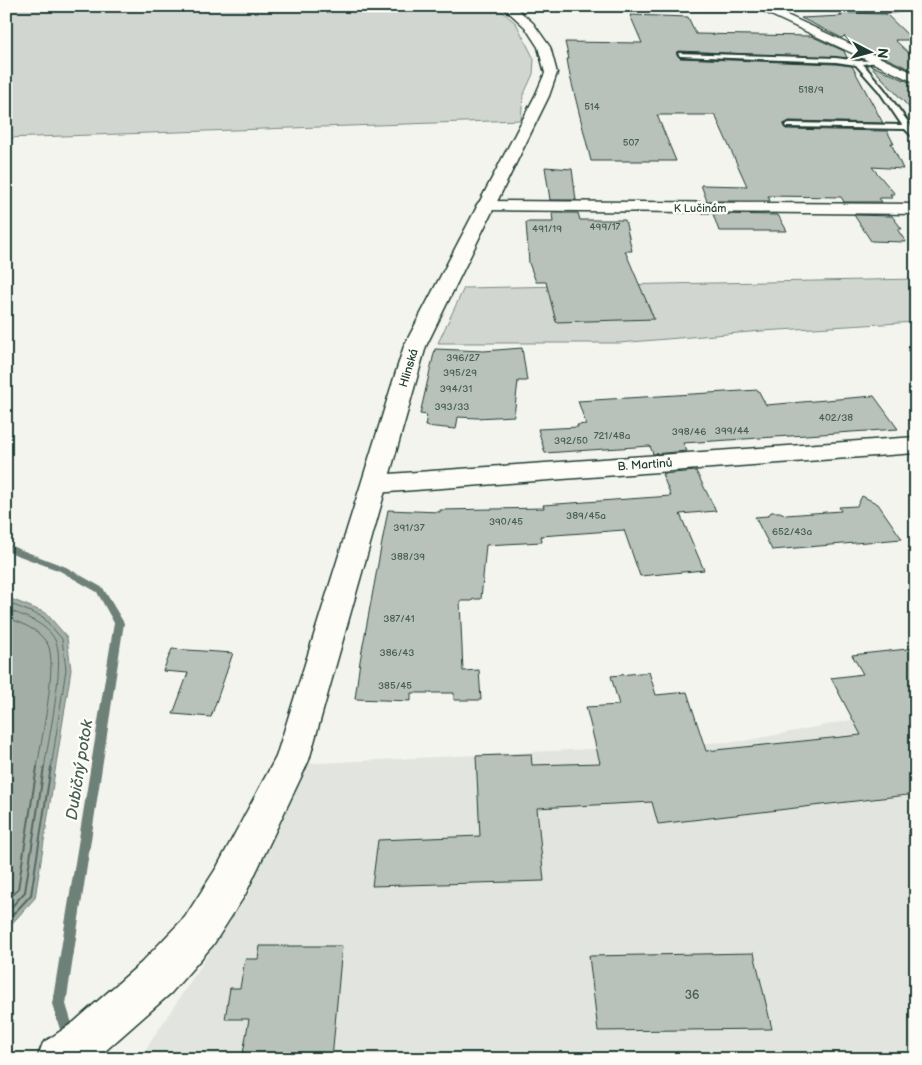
<svg xmlns="http://www.w3.org/2000/svg" width="922" height="1065" viewBox="0 0 922 1065" font-family="'Balsamiq Sans',sans-serif">
<style>
.built{fill:#e2e5df}
.green{fill:#d1d6d1;stroke:#788a82}
.water{fill:#a3aea7;stroke:#6e8179}
.lines{fill:none;stroke-linecap:round;stroke-linejoin:round}
.shore-far1{stroke:#546a62;stroke-width:1}
.shore{stroke:#546a62;stroke-width:2}
.stream{fill:#6e8179;fill-rule:evenodd}
.building{fill:#b9c1bb;stroke:#1f3d34}
.lane-casing{stroke:#1f3d34;stroke-width:4}
.street-casing{stroke:#1f3d34;stroke-width:3}
.secondary-casing{stroke:#1f3d34;stroke-width:3}
.lane{fill:#fdfcf7;fill-rule:evenodd}
.street{fill:#fdfcf7;fill-rule:evenodd}
.secondary{fill:#fdfcf7;fill-rule:evenodd}
.labels{text-anchor:middle;dominant-baseline:central;stroke-width:5;stroke-linejoin:round;paint-order:stroke}
.number-label{font-size:10px;fill:#465e56}
.far-street-label{font-size:11px;fill:#1f3d34;stroke:#fdfcf7}
.street-label{font-size:12px;fill:#1f3d34;stroke:#fdfcf7}
.near-number-label{font-size:12px;fill:#465e56}
.near-water-label{font-size:16px;font-style:italic;fill:#475f56;stroke:#fdfcf7}
</style>
<rect width="100%" height="100%" fill="#f4f4ef"/>
<filter id="ink" filterUnits="userSpaceOnUse"><feTurbulence type="fractalNoise" baseFrequency=".02" numOctaves="2"/><feDisplacementMap in="SourceGraphic" scale="10" xChannelSelector="R" yChannelSelector="G"/><feConvolveMatrix kernelMatrix="1 2 1 2 8 2 1 2 1" color-interpolation-filters="sRGB"/></filter>
<g filter="url(#ink)">
<!-- built -->
<path class="built" d="M916 707V1059H139L249 893 299 764 744 741Z"/>
<!-- green -->
<path class="green" d="M6 6H495L516 23 534 59 533 74 523 96 521 120 6 138Z
M916 279V322L762 331 619 343H438L464 288Z"/>
<!-- water -->
<path class="water" d="M6 597 46 613 67 637 71 670 35 898 6 930Z"/>
<g class="lines">
<!-- shore-far1 -->
<path class="shore-far1" d="M6 602 43 617 62 639 66 669 51 769
M6 609C23 616 48 623 56 642 65 664 48 742 44 769
M6 617C22 624 37 628 47 643 59 660 40 745 37 769"/>
<!-- shore -->
<path class="shore" d="M6 902 18 889 37 767
M6 913 25 892 44 767
M6 922 31 895 51 767"/>
<!-- stream -->
<path class="stream" d="M6 544 66 567 103 588 124 623 66 1004 76 1037 74 1042 69 1044 64 1042 52 1004 114 623 97 592 60 571 6 551Z"/>
</g>
<!-- building -->
<path class="building" d="M842 13 886 14 913 40H895L916 60V72L849 41 844 36 842 38 801 18 842 16 840 14Z
M630 15 688 17 696 34 811 36 844 51 847 58 678 51 676 53 680 58 836 64 852 66 883 123 789 121 783 126 786 129 887 131 894 144 891 143 903 169 872 167 895 194H890L892 198H879L882 202H844L841 197 768 196 770 201H707L701 185 747 186 715 115H657L676 161H591L570 76 567 59H569L565 42 642 43Z
M870 65 916 85V115Z
M545 167 572 169 576 200H550Z
M552 213H578L580 220H625L632 251H625L654 319 556 322 546 282H536L529 263 526 222H553Z
M713 214 778 215 787 231H719Z
M854 215 892 216 902 229H897L906 242 871 241Z
M522 348 527 381H518L514 416 477 418 458 417 456 429 425 426 427 415 420 414 435 349 484 351Z
M758 390 766 405 874 396 898 429 683 443 687 451 653 454 650 446 545 453 538 429 578 427 577 425 586 424 578 401Z
M696 471 716 511 680 514 704 570 640 576 624 530 541 536 542 542 486 545 481 599H473L472 601H460L463 671 479 670 481 700H454V693H411V701L355 699 360 661 388 510 440 512V510L544 508 543 505 671 496 662 474Z
M862 496 878 504 902 539 772 550 755 517 768 516 771 512H780L786 515 841 511 839 507 857 506Z
M916 648V794L658 824 652 802 537 808 544 881 372 886 378 840 480 836 476 756 531 754 532 765 600 763 586 707 619 705 611 676 649 672 656 695 687 692 706 751 861 735 831 678 863 674 852 655Z
M172 649 233 653 211 717 173 714 188 673 163 671Z
M260 946H342L332 1059H242L249 1019H225L230 988H240L245 959H258Z
M754 953 772 1029 598 1031 589 956Z"/>
<g class="lines">
<!-- lane casing -->
<g class="lane-casing">
<path id="lane" d="M650 6H761L764 8 761 10 652 9Z
M678 53 836 58 858 61 877 60V62L863 64 884 89 916 133V140L905 129 786 127 785 125 789 123 902 125 879 91 856 65 836 62 680 56Z"/>
</g>
<!-- street casing -->
<g class="street-casing">
<path id="street" d="M752 6H916V9L893 12 778 11 916 74V83Z
M485 201 916 204V214L479 210 476 206 479 202Z
M916 437V453L375 493 366 490 362 484 366 478 375 475Z"/>
</g>
<!-- secondary casing -->
<g class="secondary-casing">
<path id="secondary" d="M502 6H514L533 23 550 47 557 73 549 96 426 346 309 760 304 771 245 895 213 945 171 993 96 1059H37L43 1043 74 1022 141 963 185 917 217 867 276 757 404 346 535 96 545 73 538 47 525 27Z"/>
</g>
<!-- lane -->
<use href="#lane" class="lane"/>
<!-- street -->
<use href="#street" class="street"/>
<!-- secondary -->
<use href="#secondary" class="secondary"/>
</g>
</g>
<g class="labels">
<!-- number labels -->
<g class="number-label">
<text x="811" y="90">518/9</text>
<text x="592" y="107">514</text>
<text x="631" y="143">507</text>
<text x="605" y="227">499/17</text>
<text x="547" y="229">491/19</text>
<text x="463" y="358">396/27</text>
<text x="460" y="373">395/29</text>
<text x="456" y="389">394/31</text>
<text x="452" y="407">393/33</text>
<text x="836" y="418">402/38</text>
<text x="732" y="431">399/44</text>
<text x="689" y="432">398/46</text>
<text x="612" y="436">721/48a</text>
<text x="571" y="441">392/50</text>
<text x="586" y="516">389/45a</text>
<text x="506" y="522">390/45</text>
<text x="409" y="528">391/37</text>
<text x="792" y="532">652/43a</text>
<text x="408" y="557">388/39</text>
<text x="399" y="619">387/41</text>
<text x="397" y="653">386/43</text>
<text x="395" y="686">385/45</text>
</g>
<!-- far-street labels -->
<g class="far-street-label">
<text x="700" y="208">K Lučinám</text>
</g>
<!-- street labels -->
<g class="street-label">
<text transform="translate(409 368) rotate(-73)">Hlinská</text>
<text transform="translate(645 465) rotate(-4)">B. Martinů</text>
</g>
<!-- near-number labels -->
<g class="near-number-label">
<text x="692" y="995">36</text>
</g>
<!-- near-water labels -->
<g class="near-water-label">
<text transform="translate(80 770) rotate(-81)">Dubičný potok</text>
</g>
</g>
<!-- margin -->
<rect width="922" height="1065" fill="none" stroke="#fdfcf7" stroke-width="25"/>
<rect x="12" y="12" width="897" height="1040" fill="none" stroke="#1f3d34" stroke-width="2" filter="url(#ink)"/>
<!-- north arrow -->
<g transform="translate(870 52) rotate(96)" stroke="#fdfcf7" stroke-width="4" paint-order="stroke">
<path d="M0-4L9 19L0 12L-9 19Z" fill="#1f3d34"/>
<text y="-8" font-size="14" font-weight="bold" text-anchor="middle" fill="#1f3d34">N</text>
</g>
</svg>
